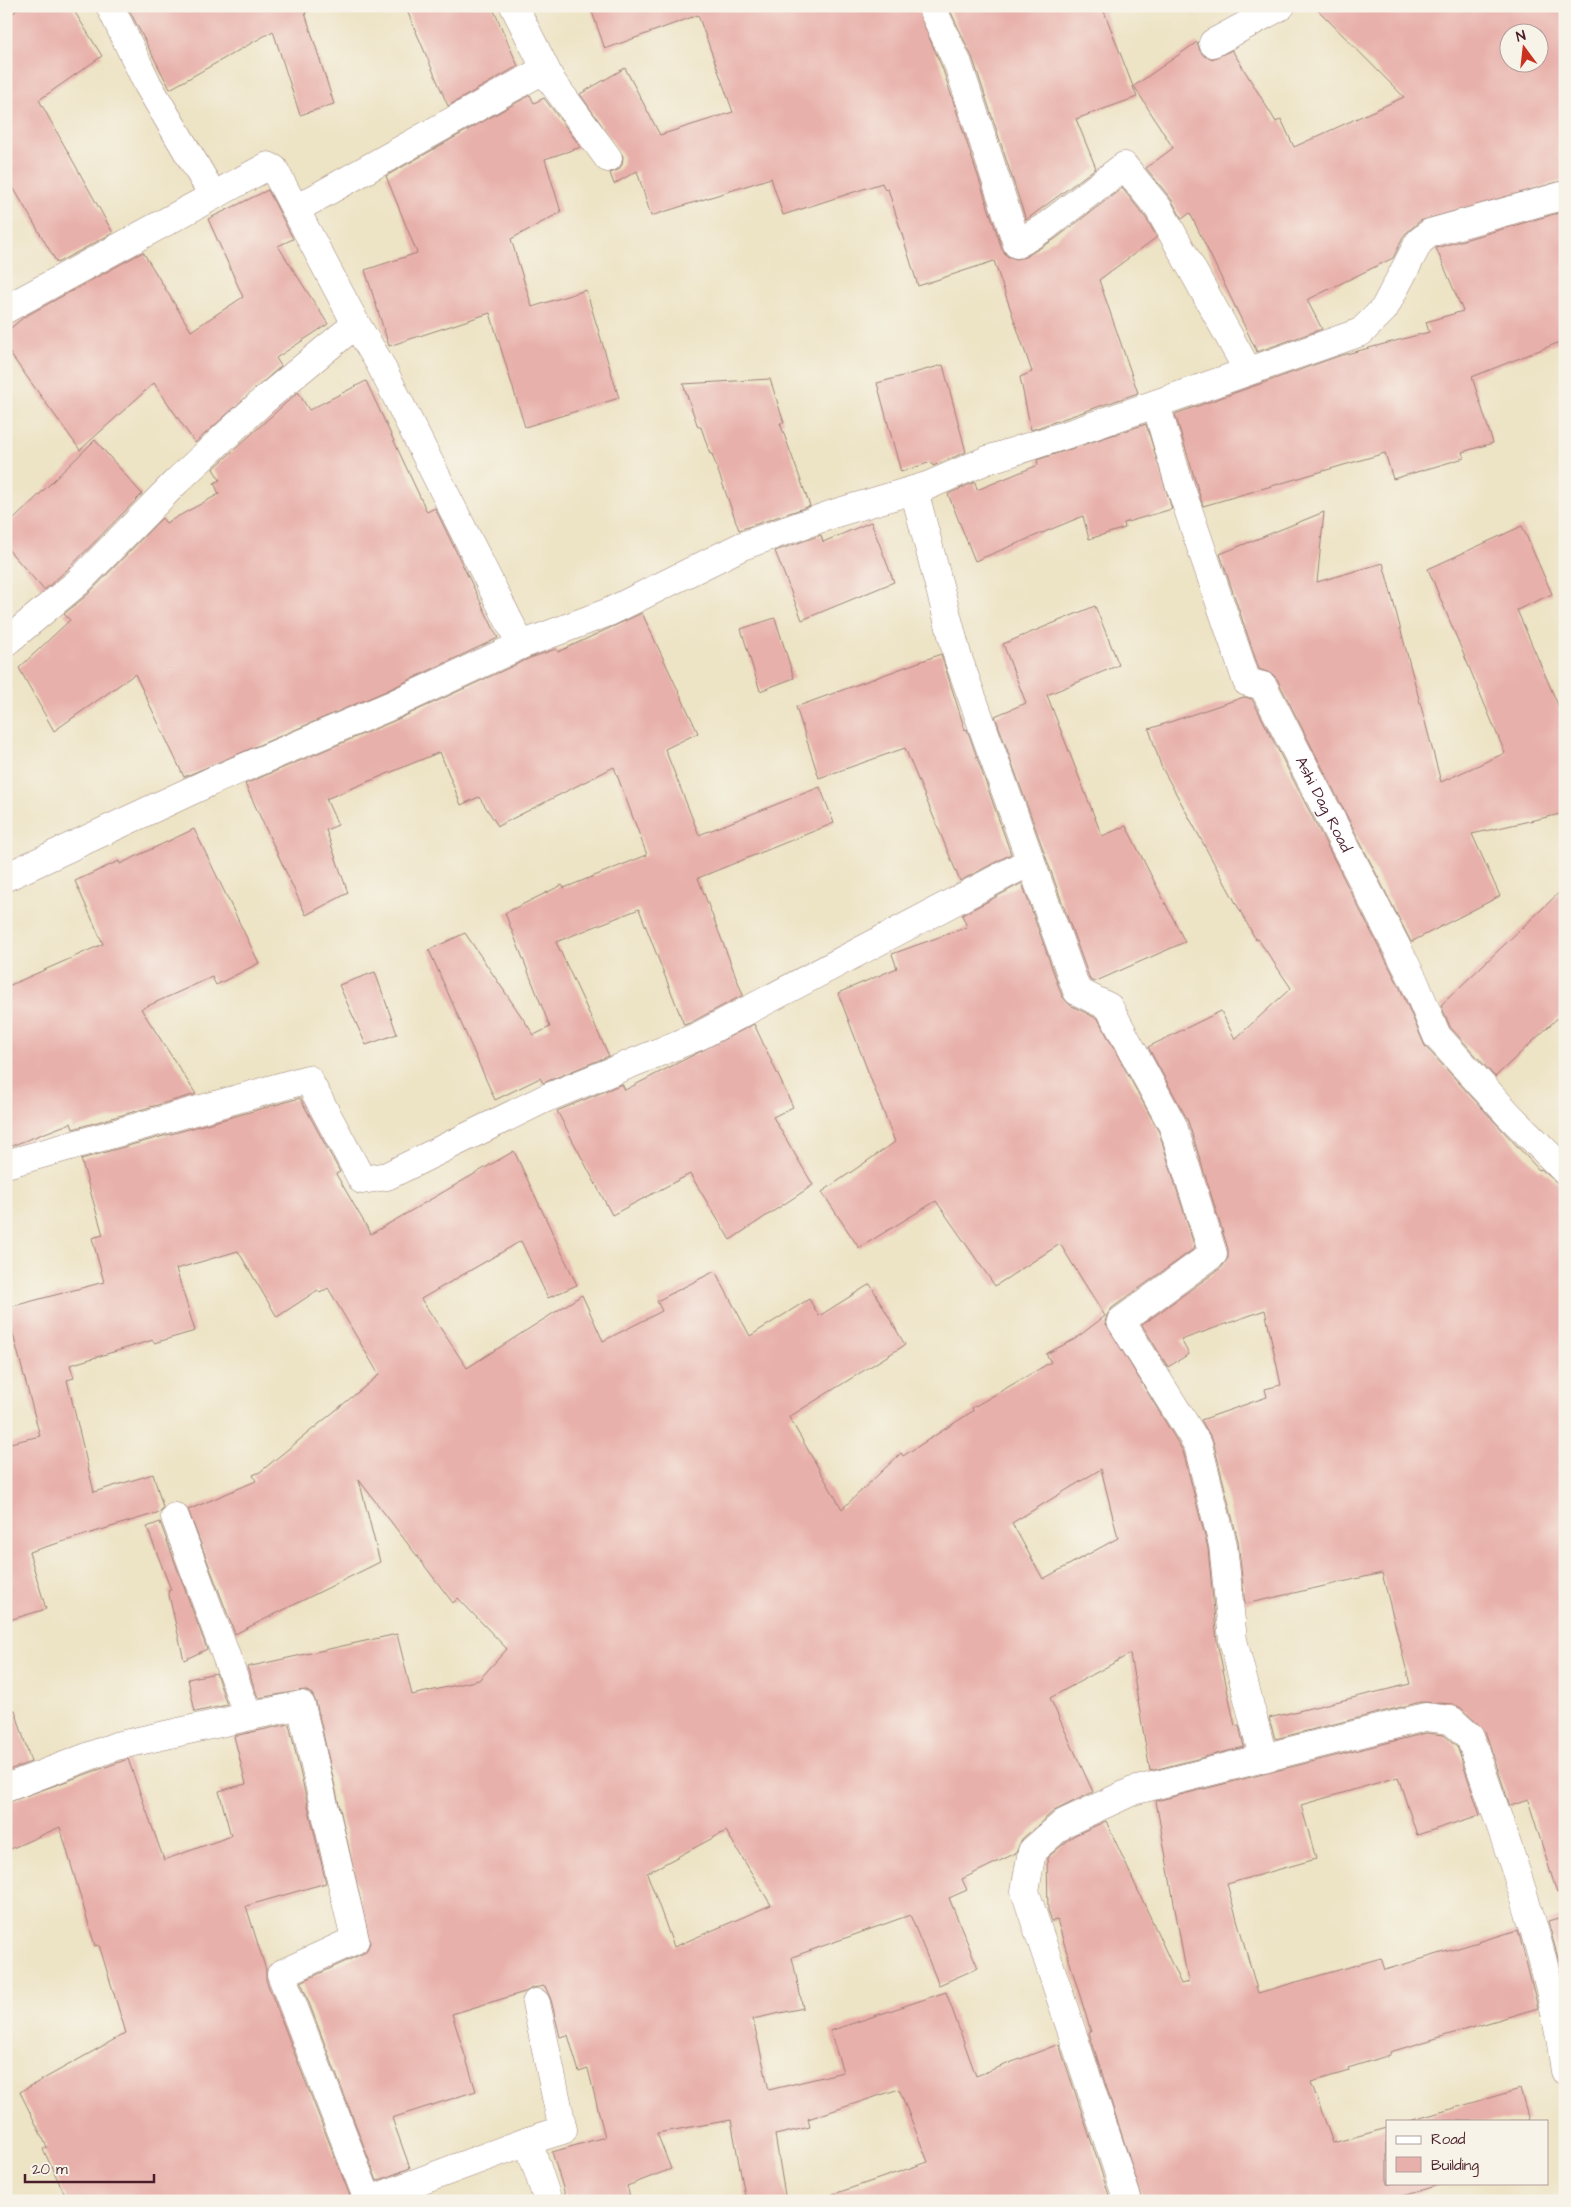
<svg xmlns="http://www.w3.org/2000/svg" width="1571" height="2207" viewBox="0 0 1571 2207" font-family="'Architects Daughter',sans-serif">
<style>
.building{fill:#e8b0aa;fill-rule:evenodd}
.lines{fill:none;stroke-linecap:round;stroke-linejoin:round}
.minor-casing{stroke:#9c8178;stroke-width:29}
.minor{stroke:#fff;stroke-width:28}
.labels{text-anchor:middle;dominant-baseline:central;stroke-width:5;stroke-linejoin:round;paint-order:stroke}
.street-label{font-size:16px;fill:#4a1f2b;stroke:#f7f3e8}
</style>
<rect width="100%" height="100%" fill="#f7f3e8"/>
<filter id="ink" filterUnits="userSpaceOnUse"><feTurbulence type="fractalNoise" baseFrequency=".02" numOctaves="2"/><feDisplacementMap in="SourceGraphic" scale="10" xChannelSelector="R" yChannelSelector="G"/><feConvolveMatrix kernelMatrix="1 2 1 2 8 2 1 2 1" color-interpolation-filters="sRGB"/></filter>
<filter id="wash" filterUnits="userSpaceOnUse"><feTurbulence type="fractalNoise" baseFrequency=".0096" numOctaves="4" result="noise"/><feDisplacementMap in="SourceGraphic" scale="20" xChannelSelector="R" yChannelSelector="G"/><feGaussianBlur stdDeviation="1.12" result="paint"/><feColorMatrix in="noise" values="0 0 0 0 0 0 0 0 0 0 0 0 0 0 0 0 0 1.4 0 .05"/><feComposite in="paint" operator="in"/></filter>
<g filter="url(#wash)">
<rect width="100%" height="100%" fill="#ede3c5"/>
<g id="blocks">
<!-- building -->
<path class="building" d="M22 6H71L102 56 39 100 113 233 57 263 6 175V18Z
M127 6H316L305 13 334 104 300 115 273 31 170 89Z
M405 6H492L518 66 448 106Z
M590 6H916L943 70 1002 249 1007 256 1016 259 1025 257 1055 239 1122 188 1146 218 1157 237 1099 280 1138 393 1031 430 1020 377 1032 372 994 261 918 286 888 189 885 190 882 183 783 215 771 178 651 216 637 171 614 184 610 173 618 170 622 165 623 156 580 94 625 68 660 135 733 112 698 15 605 49Z
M948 6H1102L1137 97 1076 119 1096 168 1026 220 973 59Z
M1314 6H1565V180L1420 221 1405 234 1393 258 1307 300 1322 329 1257 352 1190 213 1182 219 1171 199 1146 168 1173 148 1134 86 1197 42 1200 51 1204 56 1212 59 1232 50 1276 122 1281 119 1294 147 1404 97ZM1508 32H1538V62H1508Z
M530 95 534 103 544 98 581 147 545 159 561 212 511 239 532 307 586 290 619 398 525 427 490 313 389 346 365 270 417 253 386 176Z
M268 190 293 239 278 246 328 324 276 358 281 366 195 443 154 383 80 450 6 348V332L24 317 143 252 191 331 243 297 208 219Z
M1565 211V340L1472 377 1493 443 1462 452 1464 458 1393 479 1385 453 1203 506 1175 414 1339 356 1429 332 1426 322 1463 311 1436 248Z
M943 365 966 452 933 466 931 462 901 472 877 383Z
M770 379 784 423H780L810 506 739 530 712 454H710L701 427H698L683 384Z
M366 381 427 512 435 508 498 638 384 692 184 777 135 674 54 731 19 668 70 620 64 614 88 594 162 518 166 523 219 494 214 483 220 480 213 469 298 392 309 410Z
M1146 424 1172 509 1124 523 1125 528 1089 539 1083 516 975 561 948 494 975 482 977 490 1038 465 1037 460Z
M95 440 142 494 66 571 44 590 6 547V527Z
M1324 512 1317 582 1383 563 1441 782 1505 753 1428 569 1522 526 1552 594 1517 610 1558 705 1565 736V813L1472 834 1500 896 1411 942 1277 679 1272 674 1259 669 1220 554Z
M871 522 894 582 802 620 775 551 821 535 823 542Z
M1095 606 1119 665 1047 695 1102 836 1126 826 1185 942 1094 982 1090 980 995 716 1026 703 1003 644Z
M642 613 698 733 665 749 699 835 820 787 834 823 698 878 743 995 692 1022 684 1025 639 909 556 942 609 1056 543 1083 540 1078 495 1100 429 950 465 933 534 1035 550 1027 505 913 562 885 564 888 647 855 614 767 498 826 479 797 461 805 440 752 326 799 338 825 326 830 348 893 306 915 245 784 396 720 530 658 556 649 558 652Z
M775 618 794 678 760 691 741 629Z
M941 654 965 730 967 729 1011 854 960 881 905 748 819 778 796 707Z
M1244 697 1252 699 1400 988 1425 1046 1539 1170 1541 1169 1561 1186 1565 1194V1892L1557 1893 1528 1800 1510 1806 1485 1731 1461 1708 1453 1704 1421 1702 1275 1739 1269 1718 1410 1684 1382 1573 1245 1604 1238 1541 1213 1441 1201 1420 1267 1397 1265 1389 1281 1385 1265 1310 1181 1340 1189 1354 1168 1367 1142 1325 1222 1267 1228 1258V1249L1188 1121 1148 1047 1221 1011 1235 1039 1291 988 1258 939 1256 940 1161 766 1149 729Z
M194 829 259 963 216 985 212 977 141 1009 196 1094 73 1129 71 1123 6 1148V987L103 944 75 881 119 861 120 864Z
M1022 883 1062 996 1070 1005 1098 1019 1159 1132 1195 1248 1112 1308 1107 1315 1105 1322 1183 1451 1208 1548 1217 1642 1235 1726 1239 1725 1244 1747 1150 1771 1130 1654 1050 1698 1093 1792 1054 1811 1022 1839 1016 1853 962 1879 967 1890 949 1898 978 1968 939 1985 910 1915 792 1957 803 2008 753 2019 769 2090 843 2072 830 2031 946 1992 976 2076 1059 2044 1111 2201H832L831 2195 928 2162 899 2089 808 2119 810 2127 775 2135 786 2201H746L731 2120 657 2133 671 2169 627 2186 631 2201H567L552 2152 605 2137 588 2069 579 2072 568 2035 560 2037 551 2000 545 1986 532 1988 525 1992 452 2014 476 2091 392 2118 410 2168 377 2181 301 1982 366 1952 370 1943 316 1702 312 1694 305 1690 258 1698 247 1667 397 1634 412 1695 479 1680 507 1649 458 1598 453 1603 359 1480 380 1562 235 1634 188 1510 256 1481 253 1475 260 1472 379 1375 328 1288 320 1293 318 1290 277 1317 238 1251 176 1269 195 1331 154 1343 153 1340 70 1365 74 1378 67 1380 94 1492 153 1474 163 1507 160 1512 29 1552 46 1609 6 1621V1444L40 1436 6 1308 104 1282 92 1238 103 1235 81 1159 300 1098 340 1172 336 1174 371 1234 514 1151 577 1285 548 1298 521 1241 421 1299 467 1368 582 1295 603 1341 662 1311 657 1301 715 1271 750 1336 809 1299 819 1316 870 1284 905 1345 789 1417 842 1509 901 1453 903 1456 973 1411 972 1408 1051 1362 1046 1354 1075 1339 1105 1316 1060 1244 995 1286 936 1201 859 1248 822 1192 895 1142 838 993 897 968 892 954 967 927 962 915ZM1101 1469 1118 1538 1043 1579 1012 1523ZM726 1831 771 1905 674 1947 647 1873Z
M1565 887V1011L1495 1077 1450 1027 1441 1005Z
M375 972 397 1034 366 1045 339 985Z
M754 1024 793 1107 773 1117 813 1185 730 1240 690 1174 612 1215 557 1111 622 1084 625 1090Z
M160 1522 207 1649 184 1660 168 1591 171 1590 147 1527Z
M216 1673 227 1705 195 1712 188 1679Z
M15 1710 31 1762 6 1771V1712Z
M289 1724 326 1883 246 1906 266 1970V1980L352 2201H68L43 2149 47 2147 20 2092 126 2033 99 1945 95 1946 60 1827 6 1851V1803L128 1759 164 1860 231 1836 219 1791 246 1784 234 1736Z
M1426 1733 1444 1735 1457 1746 1480 1815 1417 1835 1398 1777 1301 1805 1316 1859 1227 1884 1258 1993 1381 1958 1385 1970 1518 1930 1538 2008 1390 2052V2055L1348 2068 1349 2071 1311 2082 1333 2143 1387 2128V2183H1446L1386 2201H1143L1089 2033 1091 2032 1057 1920 1052 1921 1048 1910 1047 1858 1073 1836 1106 1821 1181 1984 1188 1982 1156 1801Z
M1565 1916V1984L1548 1921Z
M1520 2089 1529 2121H1410Z"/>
</g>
</g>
<g filter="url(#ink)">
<use href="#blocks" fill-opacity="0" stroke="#9c8178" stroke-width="1"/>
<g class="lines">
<!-- minor casing -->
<g class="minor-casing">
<g id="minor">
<path d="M110 6 148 85 213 195"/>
<path d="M514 6 552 82 608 158"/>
<path d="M931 6 958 64 1017 244 1045 227 1124 166 1159 209 1248 371"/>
<path d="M1213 43 1281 6"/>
<path d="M296 209 545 69"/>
<path d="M6 309 268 166 274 169 356 324"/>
<path id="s1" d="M1156 404 1178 480 1247 682 1263 686 1414 981 1437 1036 1508 1114 1565 1171"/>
<path d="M914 490 958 658 1077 991 1109 1007 1173 1126 1213 1254 1121 1321 1198 1445 1223 1545 1233 1640 1263 1757"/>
<path d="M6 642 77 583 176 482 264 400 356 324 379 362 521 645"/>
<path d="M6 877 210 782 390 706 521 645 609 612 742 546 836 513 927 486 987 460 1078 431 1361 332 1384 309 1419 242 1430 233 1565 195"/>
<path d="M6 1164 308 1079 362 1180 387 1176 544 1099 699 1036 1031 861"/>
<path d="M175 1517 248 1716"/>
<path d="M6 1788 116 1746 301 1705 355 1940 281 1974 368 2200"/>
<path d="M528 2141 563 2130 536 2003"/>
<path d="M367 2201 528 2141 548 2201"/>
<path d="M1128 2201 1025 1891 1032 1851 1064 1823 1133 1791 1425 1717 1451 1720 1470 1737C1507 1846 1550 1956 1565 2071"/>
</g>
</g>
<!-- minor -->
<use href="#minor" class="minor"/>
</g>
</g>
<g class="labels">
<!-- street labels -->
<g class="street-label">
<text stroke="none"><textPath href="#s1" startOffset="442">Ashi Dag Road</textPath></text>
</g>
</g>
<!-- margin -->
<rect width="1571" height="2207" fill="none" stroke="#f7f3e8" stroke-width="25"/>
<!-- legend -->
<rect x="1386" y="2120" width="162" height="65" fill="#f7f3e8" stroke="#b29e9c"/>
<rect x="1396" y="2136" width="25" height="8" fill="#ffffff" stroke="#b29e9c"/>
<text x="1431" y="2144" font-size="15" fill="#4a1f2b">Road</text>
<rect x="1396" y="2157" width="25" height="15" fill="#e8b0aa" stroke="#b29e9c"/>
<text x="1431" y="2170" font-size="15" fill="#4a1f2b">Building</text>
<!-- north arrow -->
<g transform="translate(1524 48) rotate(345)"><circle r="24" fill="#f7f3e8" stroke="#b29e9c"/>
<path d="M0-4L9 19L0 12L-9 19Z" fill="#c8321e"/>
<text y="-8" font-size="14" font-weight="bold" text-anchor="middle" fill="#4a1f2b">N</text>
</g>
<!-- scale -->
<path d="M25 2174v8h129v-8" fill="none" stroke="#4a1f2b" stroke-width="2.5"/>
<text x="32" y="2174" font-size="15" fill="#4a1f2b" stroke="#f7f3e8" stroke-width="4" paint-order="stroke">20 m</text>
</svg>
